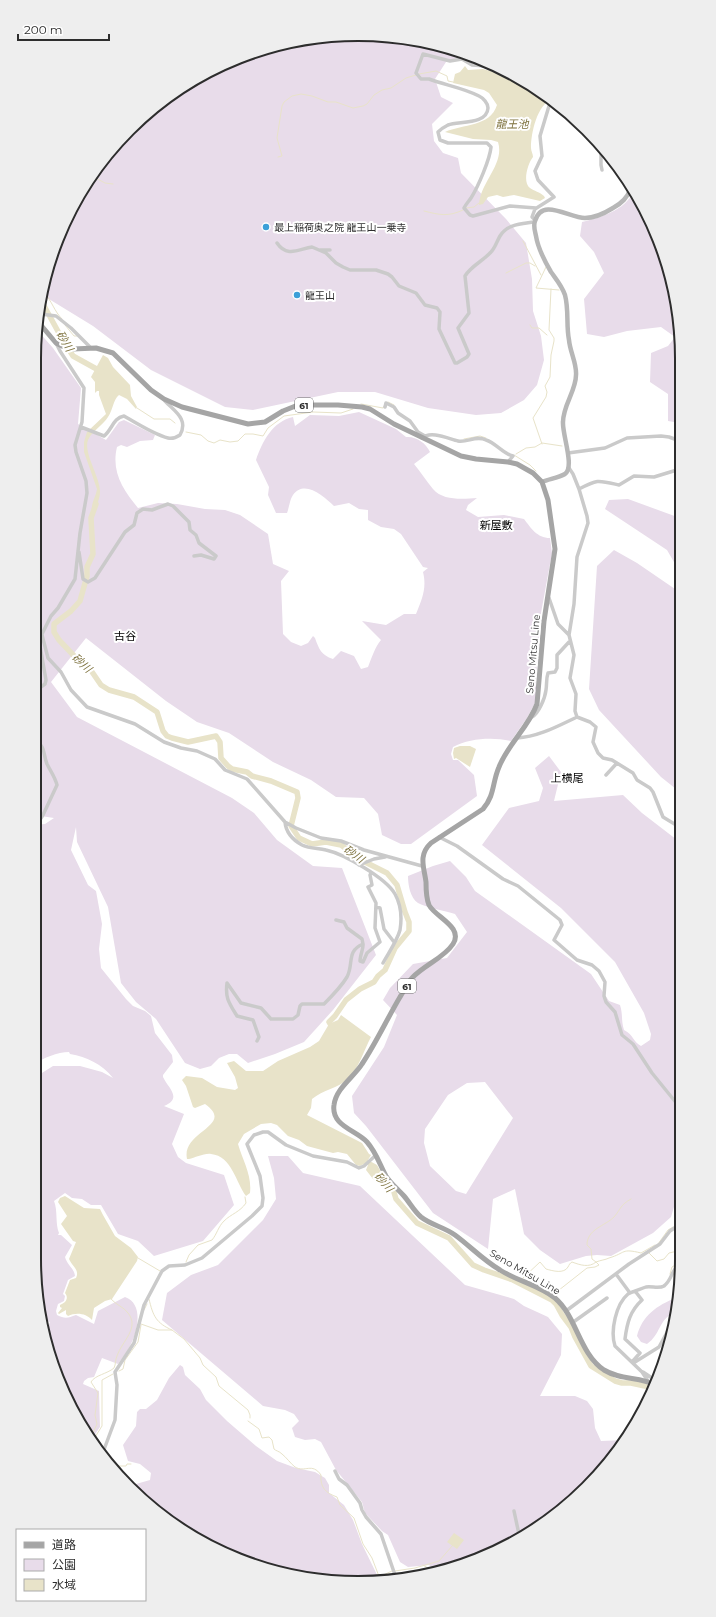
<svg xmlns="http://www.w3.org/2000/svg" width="716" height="1617" viewBox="0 0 716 1617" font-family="Montserrat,'Noto Sans JP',sans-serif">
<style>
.green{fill:#e8dcea;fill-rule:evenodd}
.water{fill:#e8e3c9}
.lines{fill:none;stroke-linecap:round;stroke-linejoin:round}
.stream{stroke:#e8e3c9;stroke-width:1}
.river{stroke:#e8e3c9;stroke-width:5.5}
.street{stroke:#cacaca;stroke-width:3.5}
.secondary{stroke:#b7b7b7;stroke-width:4.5}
.primary{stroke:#a5a5a5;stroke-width:5}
.poi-dot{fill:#3ca0d8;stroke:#fff;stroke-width:1.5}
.labels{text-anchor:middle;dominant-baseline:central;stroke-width:4;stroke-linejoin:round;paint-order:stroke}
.shield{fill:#fff;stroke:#6c6c6c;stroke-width:1}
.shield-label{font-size:9px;font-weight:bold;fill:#2d2d2d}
.poi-label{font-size:10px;fill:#2d2d2d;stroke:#fff;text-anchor:start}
.street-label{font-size:10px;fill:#2d2d2d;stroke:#fff}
.water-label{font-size:11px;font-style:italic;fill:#7d713d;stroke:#fff}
.neighbourhood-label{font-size:11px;fill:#000;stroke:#fff}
.rim{fill:none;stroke:#2d2d2d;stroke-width:2}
</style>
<rect width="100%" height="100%" fill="#fff"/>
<!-- green -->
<path class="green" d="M337 35 401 37 462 51 467 54 446 62 435 79 441 97 453 103 432 124 434 141 443 153 458 158 461 173 506 219 526 243 532 279 533 311 541 336 544 360 537 385 524 400 501 413 476 415 428 408 375 392H338L253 410 225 407 151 370 93 326 44 296 51 254 78 196 115 144 161 101 215 67 274 45Z
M633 192 657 234 679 315 680 423 668 421V394L650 382 651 353 668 346 675 337 661 327 627 331 604 337 587 334 584 299 604 273 594 252 580 236 582 222C599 218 626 210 633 192Z
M38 331 53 348 81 388 78 424 106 440 119 422 124 420 155 435 153 440 140 441 127 447 121 445 117 447C111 472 123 490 138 508L158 503 177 504 205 509 225 510 240 515 268 534 273 564 289 571 281 581 283 634 291 642 301 646 308 643 313 636 315 638C319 649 321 655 333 659L341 651 354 656 361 669 368 667C372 657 375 647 381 640L362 621 386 625 404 614H416C422 599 427 588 423 572L428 568 423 567 401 534 394 529 381 527 368 520V510L359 509 349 503 334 506C324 497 305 479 293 495 290 499 289 508 287 513H276L268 495 269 487 256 460C262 442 273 421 293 417L295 426 310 415 339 416 359 412 396 429 406 437C416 436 426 443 430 452L414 464C421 472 426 481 433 489 443 501 463 499 477 498L468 505 466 510 478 517 504 515 524 519C531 528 537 538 550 538L552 553 541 613 536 677V701L527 718 511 741C493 737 470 738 453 747L451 754 453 760H458L474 775 477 796 411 844H401L382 835 378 814 364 798 336 797 311 780 273 762 229 733 197 722 166 701 86 638 51 682 77 717 232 798 254 813 277 840 313 866 342 868 376 955 333 1010 304 1042 275 1054 248 1063 237 1054H229L219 1058 211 1066 200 1069 185 1063 156 1019 136 1002 121 983 108 907 77 842 76 827 71 850 88 885 96 891 102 924 99 949 101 968 126 999 133 1006 145 1011 151 1016 155 1033 172 1055 173 1062 163 1075V1077C168 1088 183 1098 164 1106L184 1114 172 1144 178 1157 186 1163 224 1175 234 1205 203 1241 154 1256 138 1241 118 1234 101 1205H91L82 1199 72 1198 65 1193 54 1201C58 1211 55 1223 59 1233L58 1235H61L72 1245 65 1257C67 1265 74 1268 75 1276L68 1280 63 1294 65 1296 64 1301 58 1304 56 1311 57 1315C65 1319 68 1318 76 1315L94 1324 98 1311 125 1297C145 1304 137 1334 129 1348 126 1353 122 1359 118 1364L102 1358 94 1377 88 1378 84 1381 83 1384 99 1391 100 1427 91 1440 77 1421 51 1363 46 1332 50 1322 44 1320 34 1259V1078L53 1066H80L102 1072 113 1078C102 1064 87 1057 70 1054L69 1052C58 1052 42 1058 34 1065V825L45 824 54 818 34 815V358Z
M628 499 680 518V576L678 569 667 550 605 509 609 500Z
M614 550 637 563 675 589 680 588 681 793 661 777 599 710 589 689 597 566Z
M549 756 561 772 554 801 623 795 642 813 681 843 682 1193 676 1200 671 1217 653 1233 611 1256 597 1255 586 1256 560 1264 540 1250 524 1234 515 1189 493 1199 488 1249 433 1213 366 1126 354 1113 352 1096 384 1047 397 1015 383 1000 390 988 413 964 447 958 467 932 455 914C445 911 425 907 418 903 410 898 408 884 408 876L433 866 450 861 466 877 475 891 591 974 609 1001 620 1005C623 1014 621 1021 624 1030 634 1035 633 1042 641 1046L650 1040 651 1034 644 1013 615 962 561 908 482 845 509 808 539 801 543 788 535 768ZM485 1082 513 1118 466 1194 456 1191 430 1166 424 1143 425 1129 448 1095 467 1083Z
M268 1156H288L303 1173 360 1186 465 1285 514 1299 524 1306 548 1317 562 1334 561 1355 540 1396H575L587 1401 593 1409 595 1428 601 1441 625 1440 602 1472 520 1540 437 1571 429 1565 408 1567 400 1562 388 1535 382 1531 365 1513 362 1502 336 1470 321 1442 315 1439 305 1440 295 1437 292 1428 299 1421 294 1414 285 1410 263 1406 162 1320 167 1293 191 1275 218 1265 263 1220 276 1199 274 1178Z
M676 1298 673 1313C658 1321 661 1334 647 1344L641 1342 637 1336C642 1316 657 1305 676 1298Z
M180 1365 183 1367 185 1375 200 1389 206 1400 227 1421 256 1446 277 1461 296 1468 315 1472 325 1478 329 1485V1493L344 1505 353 1520 362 1544 380 1581 358 1583 295 1577 196 1540 126 1482 136 1484 150 1480 151 1473 140 1464 128 1461 123 1445 136 1426 137 1412 140 1409H146L157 1400 169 1378Z"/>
<!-- water -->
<path class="water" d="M465 66 468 70 483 69 508 76 548 97 549 100 552 99C537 105 531 133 531 148 531 151 533 154 533 157 528 163 522 182 530 188 534 191 540 192 544 196L545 198 540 201 514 195 503 197 497 195 488 197 483 204 479 205C480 182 505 164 498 142L491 140 473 139 445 132C463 124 490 127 497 105L489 93 484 90 453 83 455 74 460 72Z
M103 355 108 358 113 367 130 385 131 396 137 407 136 409 127 399 119 395C113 400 113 410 108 417 103 425 92 431 88 440 83 452 100 477 100 491 100 499 97 504 94 511H92C91 502 96 497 97 489L84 452V442L87 432 106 414 99 395V391H97L95 393V382L91 377Z
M460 746H470L476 749 470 767 456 758 454 759 453 753 454 748Z
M341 1015 371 1037C364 1050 359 1068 348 1079 338 1088 323 1090 312 1099L311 1108 307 1115 362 1143 369 1154 371 1155 368 1160 377 1165 385 1179 396 1190V1197L381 1177H378L377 1181 373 1179 366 1170 368 1165 366 1163 360 1166 356 1165 347 1154 338 1152 333 1153 307 1146 299 1140 288 1136 277 1125 271 1123 261 1124 244 1134 238 1144C243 1161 252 1175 250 1193L246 1196C236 1183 232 1156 211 1154 204 1153 195 1158 189 1159H187C181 1131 236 1126 205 1104L195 1108 193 1107 186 1086 182 1080 186 1076 202 1078 217 1087 235 1090 238 1088 235 1077 227 1063 234 1061 246 1071H263L278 1061 310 1047 319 1041 329 1024 338 1020Z
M65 1196 84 1208 100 1209 103 1215 115 1236 131 1248 138 1257 137 1261 112 1299 105 1301 94 1308 92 1320C86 1313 76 1312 68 1316L66 1314V1310L59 1314 58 1313 62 1308 60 1307V1305C66 1303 69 1298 65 1293L70 1280 76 1278C80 1270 72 1266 69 1259L76 1242 73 1241 61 1224 67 1216 58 1202 60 1198Z
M454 1533 464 1540 457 1549 447 1542Z"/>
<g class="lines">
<!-- stream -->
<path class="stream" d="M419 74 436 71 447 76 448 81 453 82
M278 157 282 156 277 138 282 106 284 102 292 96 301 94 312 96 328 102H336L353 108 363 106 367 104 374 95 382 90 391 88 406 78 416 75
M92 176 105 183 113 184
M466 208 474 207 479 203
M424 211C440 215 448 217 463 210
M523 241 541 275
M546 267 536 288 559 290
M506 273 526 263H530L535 266
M45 294C52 301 54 311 62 319
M65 325 74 336H77
M530 325 532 328H539L547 335
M388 402 394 405
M361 404 383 408 384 406
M137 408 154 419H170L175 423
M186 432 201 435 208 441 214 443 220 440 230 442 238 441 245 434H253L263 436 268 428 284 416 313 412 341 413 353 409
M464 439 480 436 486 438
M542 444 533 418 546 397 547 392 545 386 550 377 551 355 554 341V338L549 330 551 289
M516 454 526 448 535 447 542 443 562 446
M514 455 530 465 536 471
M658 1244 668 1230 673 1227
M648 1252 657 1261 664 1259 669 1253 682 1250
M138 1258 160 1271
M186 1262 189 1255 198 1245 212 1240C217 1234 218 1227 224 1221 231 1214 240 1212 246 1203L245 1197
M670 1274 672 1267 682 1261
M523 1278 540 1262 546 1269C553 1271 564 1274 568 1267 569 1265 570 1263 572 1262 580 1265 589 1268 596 1262L592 1259 591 1249 587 1245C587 1229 605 1226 614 1217 621 1209 620 1205 631 1199
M554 1294 587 1268 595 1267 599 1265 596 1262C601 1260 605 1260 609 1258 626 1253 621 1248 641 1253L655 1245
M149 1299C153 1316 156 1323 172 1330
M144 1310 147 1304
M141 1324 158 1330H172L184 1339 200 1358 203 1365 216 1377 219 1386 248 1410 250 1415V1418
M119 1371 123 1369 125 1360 138 1342 141 1325
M248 1421 259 1429 262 1438 269 1437 272 1440 274 1449C276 1451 279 1451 282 1454 287 1458 290 1463 295 1467 305 1473 312 1462 321 1475 320 1488 326 1493 337 1497L340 1505 354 1518 363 1544 372 1558 380 1579
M94 1440 92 1435 97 1424 95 1415 98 1393 91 1382C95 1375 107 1374 114 1368 116 1364 115 1360 117 1356 122 1341 140 1328 128 1313 124 1307 116 1305 111 1299
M92 1442 102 1426V1380L113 1374
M110 1466H126L127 1464H131
M234 1554 240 1555
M423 1565 434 1572
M395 1571 415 1568 439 1561 453 1545
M379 1577 392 1571"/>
<!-- river -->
<path class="river" d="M43 304 60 335 73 356 102 372
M96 504 91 518 93 554 87 567V576L80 601 71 611 54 624V632L59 640 79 661 90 669 101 685 109 690 134 697 157 712 163 731 167 736 172 738 188 742 216 736 220 742 221 758 228 766 232 769 247 772 252 776 271 781 297 792 298 798 291 826 299 838 312 844 326 842 341 845 363 861 387 873 397 885 405 912 409 922V931L395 948 385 970 378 976 374 982 360 989 346 1000 335 1016 329 1022 333 1029
M393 1189 396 1199 417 1223 449 1238 473 1265 484 1270 513 1280 552 1300 556 1304 562 1315 571 1327 575 1337 591 1366 615 1381 622 1383H631L654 1388"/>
<!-- street -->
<path class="street" d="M497 70 486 66 472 65 462 59 450 61 423 54 416 73 421 79H429C445 85 464 88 479 96 483 98 488 103 488 108 487 125 459 121 448 125 444 127 441 129 438 132L440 140 448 143H487L491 147C490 159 478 187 471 198 469 201 466 204 464 208L470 215 473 216 510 206 536 208
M601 147V165L602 170
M535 220 532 217 535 209 554 197 538 180 535 171 542 156 540 136 549 106 557 102
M277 243C287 258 299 249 312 247L326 253 336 263 343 267 350 270H376L388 274 392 277 399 286 416 293 425 305 437 308 440 312 439 329 455 363H457L467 357 469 354 458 328 469 313 465 276C471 266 483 261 491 252 495 248 497 241 500 236 507 224 522 224 534 222
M320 250H330
M41 314 56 316 71 328 91 348
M385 407 386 403 394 407 398 413 410 421 418 432 425 436
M81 427 104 436C112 430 113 418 124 416 136 423 155 435 168 438 172 439 177 437 180 435 189 419 174 411 165 401
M422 438C431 430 449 439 458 441 467 443 476 435 486 440 496 443 503 454 513 456L508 462
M568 453 605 448 627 438 661 436 669 437 680 441
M569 468 573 474 579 489 587 516 588 523 577 557 574 604 569 635 574 655 570 678 576 694 575 711 577 717
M579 489C598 479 598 480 619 485L634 476 654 477 680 469
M79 552 83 579 88 582 95 578 125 532 134 525 137 513 143 509 152 510 168 504 173 506 189 522 190 530 196 535 199 543 216 556 214 559 201 555 194 556
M549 598 558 624 569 635
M42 635 48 658 61 672 71 690 87 707 135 724 164 742 181 748 197 751 215 759 225 770 247 779 285 822 296 828 321 838 341 841 364 850 422 866
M34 692 45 684 46 680 40 646V638L51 616 58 608 75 579 80 533 87 493 86 481 76 452 75 445 82 422 84 388 60 351 56 343
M532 717C539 713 545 698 546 690 547 684 546 679 548 673L555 672 557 668V655L569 642
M517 738C538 737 558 726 577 717L590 722 596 727 593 742 598 753 603 758 612 760 633 773 637 780 650 788 653 792 663 817 681 828
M606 775 617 763
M285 822C286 833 293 840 302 845 310 849 318 848 326 850 344 854 386 878 395 894 401 905 402 918 400 930 397 941 389 952 383 963
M34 829 43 815 57 785C55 777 51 772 47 764 42 751 47 749 34 739
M439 837 457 846 503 879 518 886 560 920 562 925 554 940 577 960 592 965 599 971 605 982 604 996 606 1002 615 1012 622 1035 633 1044 652 1073 682 1110
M359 865 374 859 385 857
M376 907 380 908 384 929 394 942
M336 920 344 922 347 928 362 939 363 944
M34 989V959
M257 1041 259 1037 253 1020 237 1016C229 1003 225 998 227 983L241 1003 261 1008 271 1019H293L298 1015 300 1006 302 1004H324C332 996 341 987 347 977 354 964 346 951 363 944 364 946 360 956 360 961L363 962 367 953 380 942 375 928 376 903 368 887 372 885 370 875 371 873
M616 1274 630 1293
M566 1311 629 1264 660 1244 670 1231 682 1223
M572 1323 607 1298
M632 1362 640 1353 625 1339C627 1323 630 1311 642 1300L635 1291
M635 1362 659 1347 671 1325
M643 1372 652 1378 660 1374
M648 1381 642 1372 615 1346C610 1331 616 1304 628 1294 633 1291 641 1289 646 1287 652 1286 659 1289 664 1286 673 1279 670 1270 681 1265
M102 1455 115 1420 117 1385 115 1372 134 1343 144 1305 162 1271 169 1266 185 1265 202 1258 252 1216 262 1206 263 1198 260 1176 247 1144 254 1135 263 1132H268L286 1145 313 1156 347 1162 359 1168 364 1166 376 1155
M335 1471 339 1479 347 1485 360 1503 362 1510 366 1517 381 1534 396 1578 395 1579
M514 1511 520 1539"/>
<!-- secondary -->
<path class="secondary" d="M542 482C549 479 558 478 565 474 575 467 562 434 563 422 563 405 576 391 576 375 577 364 570 352 569 340 566 325 569 310 565 295 562 286 556 279 551 272 544 260 538 249 536 236 535 231 533 226 535 221 542 197 569 218 585 218 595 218 605 213 613 208 622 203 627 198 631 188"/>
<!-- primary -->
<path class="primary" d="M40 324 56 343 62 346 73 349 96 348 113 353 151 390 164 399 182 407 248 424 265 422 283 411 298 405H338L362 407 370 409 394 424 461 456 476 459 508 462 517 464 533 473 542 482 548 500 555 549 544 621 537 704C528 728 508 744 499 767 492 783 495 795 483 809L431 843C418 855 424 867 426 882 426 890 426 898 429 905 435 917 464 927 453 944 444 958 424 965 412 978 407 983 404 991 400 997 387 1019 376 1043 362 1064 354 1077 336 1088 334 1105 331 1126 356 1130 367 1142 376 1152 380 1165 386 1176 391 1184 398 1189 404 1196 410 1203 414 1211 421 1217 431 1225 444 1227 455 1235 470 1246 483 1260 500 1270 517 1281 539 1285 555 1298 577 1317 579 1353 604 1370 622 1381 640 1376 655 1385"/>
</g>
<!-- markers -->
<g class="poi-dot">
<circle cx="266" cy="227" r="4"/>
<circle cx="297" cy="295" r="4"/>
</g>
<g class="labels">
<!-- shield labels -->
<g class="shield">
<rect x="295" y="398" width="18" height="14" rx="3"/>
<rect x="398" y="979" width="18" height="14" rx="3"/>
</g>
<g class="shield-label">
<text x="304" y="405">61</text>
<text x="407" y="986">61</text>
</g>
<!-- poi labels -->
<g class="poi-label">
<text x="274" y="227">最上稲荷奥之院 龍王山一乗寺</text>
<text x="305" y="295">龍王山</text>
</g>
<!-- street labels -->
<g class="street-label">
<text transform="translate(533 654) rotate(-85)">Seno Mitsu Line</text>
<text transform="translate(525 1272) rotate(30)">Seno Mitsu Line</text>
</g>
<!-- water labels -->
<g class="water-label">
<text x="512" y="124">龍王池</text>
<text transform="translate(65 341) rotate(59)">砂川</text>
<text transform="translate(82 663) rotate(42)">砂川</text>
<text transform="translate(354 854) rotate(35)">砂川</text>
<text transform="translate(384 1182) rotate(50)">砂川</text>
</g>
<!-- neighbourhood labels -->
<g class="neighbourhood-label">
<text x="496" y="525">新屋敷</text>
<text x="125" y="636">古谷</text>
<text x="567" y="778">上横尾</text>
</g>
</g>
<!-- crop -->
<path d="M0 0H716V1617H0ZM358 41H358A317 317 0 0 1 675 358V1259A317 317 0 0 1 358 1576H358A317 317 0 0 1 41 1259V358A317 317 0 0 1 358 41Z" fill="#eee" fill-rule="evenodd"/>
<path class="rim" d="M358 41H358A317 317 0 0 1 675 358V1259A317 317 0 0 1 358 1576H358A317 317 0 0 1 41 1259V358A317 317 0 0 1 358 41Z"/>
<!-- legend -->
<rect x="16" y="1529" width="130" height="72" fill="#ffffff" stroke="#ababab"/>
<rect x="24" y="1542" width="20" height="6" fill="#a5a5a5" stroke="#ababab"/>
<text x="52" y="1549" font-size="12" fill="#2d2d2d">道路</text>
<rect x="24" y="1559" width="20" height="12" fill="#e8dcea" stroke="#ababab"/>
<text x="52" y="1569" font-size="12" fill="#2d2d2d">公園</text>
<rect x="24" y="1579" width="20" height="12" fill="#e8e3c9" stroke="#ababab"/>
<text x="52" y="1589" font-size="12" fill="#2d2d2d">水域</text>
<!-- scale -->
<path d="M18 34v6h91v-6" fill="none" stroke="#2d2d2d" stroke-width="2"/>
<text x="24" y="34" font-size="12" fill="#2d2d2d" stroke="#ffffff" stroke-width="3" paint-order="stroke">200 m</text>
</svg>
